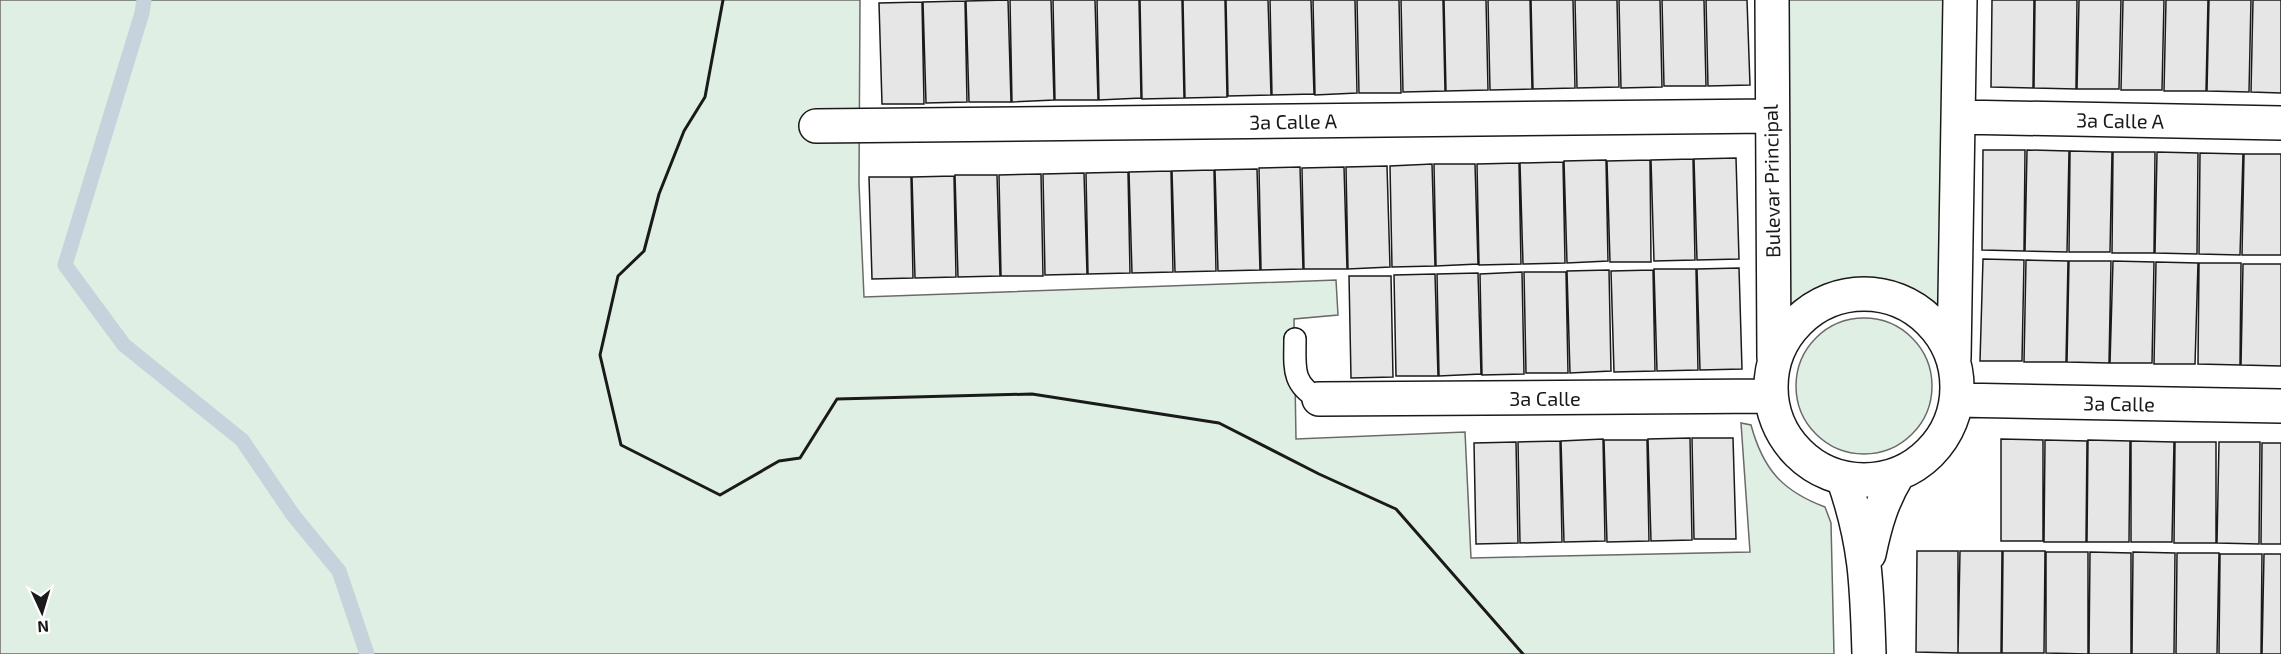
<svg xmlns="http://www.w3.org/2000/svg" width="2281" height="654" viewBox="0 0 2281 654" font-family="'Exo 2',sans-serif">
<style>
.green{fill:#e0efe3;stroke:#6a6a6a;stroke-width:1.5}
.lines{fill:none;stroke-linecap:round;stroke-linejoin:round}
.stream{stroke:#c6d2dc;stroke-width:15}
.building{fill:#e6e6e6;stroke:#1a1a1a;stroke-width:1.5}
.service-casing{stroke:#1a1a1a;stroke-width:24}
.minor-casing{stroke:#1a1a1a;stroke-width:36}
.service{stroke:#fff;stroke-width:21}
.minor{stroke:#fff;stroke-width:33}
.wall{stroke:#1a1a1a;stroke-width:3}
.labels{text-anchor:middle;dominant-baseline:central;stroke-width:4.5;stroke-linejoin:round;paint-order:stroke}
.street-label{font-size:20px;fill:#1a1a1a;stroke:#fff}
</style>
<rect width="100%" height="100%" fill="#fff"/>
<!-- green -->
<path class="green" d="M0 0H860L859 184 864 297 1336 280 1338 315 1294 319 1296 439 1465 432 1471 558 1750 552 1741 423 1751 425C1763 469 1782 491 1825 507L1831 523 1834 654H0Z
M1772 0H1960L1945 339C1900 276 1823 281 1781 344Z
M1796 386a68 68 0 1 1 136 0a68 68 0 1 1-136 0Z"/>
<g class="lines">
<!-- stream -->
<path class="stream" d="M144 0 142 13 65 265 124 345 242 440 293 515 339 571 367 654"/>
</g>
<!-- building -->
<path class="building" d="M1008 0 1011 102H969L966 1Z
M1010 0H1051L1054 100 1012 102Z
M1053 0H1095L1098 100H1055Z
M1097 0H1139L1141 98 1099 100Z
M1140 0H1182L1184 98 1142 99Z
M1183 0H1225L1227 97 1185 98Z
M1226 0H1268L1271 95 1228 96Z
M1270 0H1311L1314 94 1272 95Z
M1313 0H1355L1357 93 1315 95Z
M1357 0H1399L1401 93H1359Z
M1401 0H1443L1445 91 1403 92Z
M1444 0H1486L1488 90 1446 91Z
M1488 0H1530L1532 89 1490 90Z
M1531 0H1573L1575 88 1533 89Z
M1575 0H1617L1619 87 1577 88Z
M1619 0H1660L1662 87 1621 88Z
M1662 0H1704L1706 86H1664Z
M1706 0H1747L1750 85 1708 86Z
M1992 0H2034L2033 88 1991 87Z
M2035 0H2077L2076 89 2034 88Z
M2079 0H2121L2119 89H2077Z
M2123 0H2164L2162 90H2121Z
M2166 0H2208L2206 91H2164Z
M2209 0H2251L2249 92 2207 91Z
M2253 0H2281V93L2251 92Z
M965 1 967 102 926 103 923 2Z
M922 2 924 104H882L879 3Z
M1983 150H2025L2024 251 1982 250Z
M2027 150 2069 151 2067 252 2025 251Z
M2070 151 2112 152 2110 252H2069Z
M2113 152H2155L2154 253H2112Z
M2157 152 2198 153 2197 254 2155 253Z
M2200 153 2243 154 2240 255 2199 254Z
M2244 154H2281V255H2242Z
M1736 158 1739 259 1697 260 1694 159Z
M1693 159 1695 260 1654 261 1651 160Z
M1606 160 1608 261 1567 263 1564 161Z
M1650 160 1651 262H1610L1607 161Z
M1563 162 1565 263 1523 264 1520 163Z
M1519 163 1521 264 1479 265 1477 164Z
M1432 164 1435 266 1392 267 1390 166Z
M1434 164H1475L1478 264 1436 266Z
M1387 166 1390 267 1348 269 1346 167Z
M1300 167 1303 269 1261 270 1259 168Z
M1344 167 1347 269H1304L1302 168Z
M1257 169 1260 270 1218 271 1215 170Z
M1214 170 1216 271 1175 272 1172 171Z
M1171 171 1173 272 1132 273 1129 172Z
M1128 172 1130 273 1088 274 1086 173Z
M1084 173 1087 274 1045 275 1043 174Z
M1041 174 1043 276H1001L999 175Z
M955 175H997L1000 276 958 277Z
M954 176 956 277 915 278 912 177Z
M869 177H911L913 278 872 279Z
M1983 259 2024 260 2022 361H1980Z
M2026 260 2068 261 2066 362H2024Z
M2069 261H2111L2109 363 2067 362Z
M2113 261 2154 262 2152 363H2110Z
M2156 262 2198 263 2195 364H2154Z
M2199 263H2241L2240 365 2198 364Z
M2243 264H2281V366L2241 365Z
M1739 268 1742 369 1700 370 1697 269Z
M1654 269H1696L1698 370 1657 371Z
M1609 270 1611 371 1570 373 1567 271Z
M1653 270 1655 371 1614 372 1611 271Z
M1522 272 1524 374 1482 375 1480 274Z
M1524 272H1566L1568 373H1526Z
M1478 273 1481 374 1439 376 1437 274Z
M1435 274 1438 376H1396L1394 275Z
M1349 276H1391L1393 377 1351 378Z
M1690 438 1692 540 1651 541 1648 439Z
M1692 438H1733L1736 539H1694Z
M1603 439 1605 541 1564 542 1561 441Z
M2001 439 2043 440V541H2001Z
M1604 440H1647L1649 541 1607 542Z
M2045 440 2087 441 2086 542H2044Z
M2088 440 2130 441 2129 542H2087Z
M1560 441 1562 542 1520 543 1518 442Z
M2131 441 2174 442 2172 542H2131Z
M1516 442 1518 543 1476 544 1474 443Z
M2175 442H2216V543H2174Z
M2219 442H2260L2259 544 2217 543Z
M2262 443H2281V544H2261Z
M1917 551H1958V653L1916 652Z
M1960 551H2002L2001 653H1958Z
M2003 551H2045L2044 653H2002Z
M2046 552H2088V654L2046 653Z
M2090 552 2131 553V654H2089Z
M2133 552 2175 553 2174 654H2132Z
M2177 553H2219L2217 654H2176Z
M2220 554H2262L2261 654H2219Z
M2264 554H2281V654H2262Z"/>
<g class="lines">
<!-- service casing -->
<g class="service-casing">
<path id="service" d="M1295 339C1295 367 1291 384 1319 399"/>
</g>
<!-- minor casing -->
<g class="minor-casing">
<path id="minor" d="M1772 0 1774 358
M1959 117 2281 123
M816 126 1770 116
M1771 387a93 93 0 1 1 186 0a93 93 0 1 1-186 0Z
M1954 358 1960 0
M1319 399 1771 396
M1957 400 2281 406
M1843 478C1866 542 1867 587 1869 654
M1869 554C1875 525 1882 500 1898 474"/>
</g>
<!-- service -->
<use href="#service" class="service"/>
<!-- minor -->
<use href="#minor" class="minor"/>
<!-- wall -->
<path class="wall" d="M723 0 705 97 684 131 659 194 644 251 618 276 600 355 621 445 720 495 779 461 800 458 837 399 1032 394 1219 423 1319 474 1396 509 1523 654"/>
</g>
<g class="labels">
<!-- street labels -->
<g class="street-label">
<text transform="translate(2120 120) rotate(1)">3a Calle A</text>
<text transform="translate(1293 121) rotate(-1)">3a Calle A</text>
<text transform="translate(1771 181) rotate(-91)">Bulevar Principal</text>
<text x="1545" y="398">3a Calle</text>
<text transform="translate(2119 403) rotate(1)">3a Calle</text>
</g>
</g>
<!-- north arrow -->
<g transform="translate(42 612) rotate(176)" stroke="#ffffff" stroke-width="4.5" paint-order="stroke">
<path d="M0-4.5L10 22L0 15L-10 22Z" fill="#1a1a1a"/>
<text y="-9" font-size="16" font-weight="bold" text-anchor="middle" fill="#1a1a1a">N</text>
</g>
</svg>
